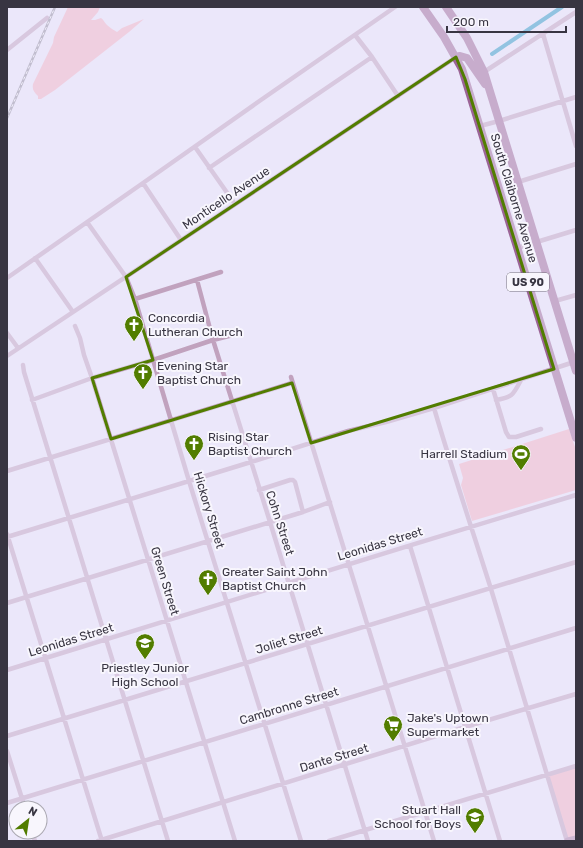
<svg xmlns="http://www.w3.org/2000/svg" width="583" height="848" viewBox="0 0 583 848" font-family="Rubik,sans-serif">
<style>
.green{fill:#f4b2c2}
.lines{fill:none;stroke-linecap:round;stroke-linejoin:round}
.canal{stroke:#2698c4;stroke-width:4}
.minor{stroke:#c1a2be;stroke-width:4.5}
.secondary{stroke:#ab7ea7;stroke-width:7}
.primary{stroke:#9b6496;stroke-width:8}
.rail-casing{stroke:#8e8b9b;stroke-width:2.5}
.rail{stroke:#f8f6fd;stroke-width:1;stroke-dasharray:3;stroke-linecap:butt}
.marked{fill:none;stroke:#527d00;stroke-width:3;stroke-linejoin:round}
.labels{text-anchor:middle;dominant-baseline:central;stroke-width:4;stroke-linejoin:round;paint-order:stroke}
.shield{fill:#f8f6fd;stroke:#726f7a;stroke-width:1}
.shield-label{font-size:11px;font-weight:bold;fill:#383542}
.street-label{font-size:12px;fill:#383542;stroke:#f8f6fd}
.poi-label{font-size:12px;fill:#383542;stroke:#f8f6fd;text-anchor:start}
</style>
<rect width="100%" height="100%" fill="#ebe7fa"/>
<!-- green -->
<path class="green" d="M68 7H81L83 8 100 7 98 12 91 20H95L101 18C104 20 104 22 107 25 110 28 114 30 117 32L122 28 144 19 129 32 55 90 41 99H38V96C34 92 32 90 33 84L53 43 54 37Z
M569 429 576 450V490L472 521 461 485 463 478 459 464Z
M576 766V839L568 841 547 774Z"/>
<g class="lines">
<!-- canal -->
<path class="canal" d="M492 54 562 7"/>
<!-- minor -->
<path class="minor" d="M543 34 576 146
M355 35 372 57 398 96
M7 50 47 18
M484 72 576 12
M480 126 499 121 576 97
M195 147 235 204
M209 168 372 57
M518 182 576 164
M143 183 181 240
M87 222 126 277 135 299 189 481 301 841
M517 248 576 230
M35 258 73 312
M7 278 143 183 258 102 395 7
M197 280 213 340 270 522 368 841
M135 299 221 272
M555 301 576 295
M75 326 80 338 84 355 92 378 235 841
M7 333 18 348
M7 356 456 57
M23 365 24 372 168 841
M291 377 434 841
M493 389 506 432 509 437H516L541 429
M32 400 92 378 153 360 213 340 237 334
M496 400C513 397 513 395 521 380
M434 408C452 469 472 529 491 589 516 673 542 757 567 841
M7 471 292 383
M259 490 290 480H293L295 482 303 512
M7 534 102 841
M7 537 251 462 348 431 386 422 434 408 574 362
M410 546 500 841
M7 603 303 512 330 502
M7 670C197 611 386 552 576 495
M7 736 576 562
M7 751 25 808
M7 803 576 628
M32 832 35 841
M98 841 465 727 576 694
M329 841 576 766"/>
<!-- secondary -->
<path class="secondary" d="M568 841 576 839"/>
<!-- primary -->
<path class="primary" d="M423 7 444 37 462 69 576 438
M446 7 467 38 484 72 576 371
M456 57 460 56 467 58 485 84"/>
<!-- rail casing -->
<g class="rail-casing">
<path id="rail" d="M7 118 55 7"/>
</g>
<!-- rail -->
<use href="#rail" class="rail"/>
</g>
<!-- marked area -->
<path d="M0 0H583V848H0ZM456 57 465 79 554 369 311 443 292 383 111 439 92 378 153 360 126 277Z" fill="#ebe7fa" fill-opacity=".55" fill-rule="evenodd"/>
<path class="marked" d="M456 57 465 79 554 369 311 443 292 383 111 439 92 378 153 360 126 277Z"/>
<!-- icons -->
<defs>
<g id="church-pin" transform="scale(1)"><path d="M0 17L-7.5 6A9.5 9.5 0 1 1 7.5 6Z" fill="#527d00" stroke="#f8f6fd"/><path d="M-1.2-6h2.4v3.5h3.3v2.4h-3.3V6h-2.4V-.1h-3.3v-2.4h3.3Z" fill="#fff"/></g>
<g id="stadium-pin" transform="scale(1)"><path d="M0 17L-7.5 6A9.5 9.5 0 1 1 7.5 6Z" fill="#527d00" stroke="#f8f6fd"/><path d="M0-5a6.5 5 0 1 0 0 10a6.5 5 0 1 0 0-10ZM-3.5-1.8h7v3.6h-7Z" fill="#fff"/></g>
<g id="school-pin" transform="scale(1)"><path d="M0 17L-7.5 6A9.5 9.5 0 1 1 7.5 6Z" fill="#527d00" stroke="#f8f6fd"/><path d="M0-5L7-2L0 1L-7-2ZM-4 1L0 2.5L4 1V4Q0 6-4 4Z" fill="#fff"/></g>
<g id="supermarket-pin" transform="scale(1)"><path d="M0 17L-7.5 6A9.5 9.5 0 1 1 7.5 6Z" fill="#527d00" stroke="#f8f6fd"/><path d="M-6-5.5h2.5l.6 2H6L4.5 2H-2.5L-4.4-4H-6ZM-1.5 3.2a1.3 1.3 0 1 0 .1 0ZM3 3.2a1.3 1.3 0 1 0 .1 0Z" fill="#fff"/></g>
</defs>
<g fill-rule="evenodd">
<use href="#church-pin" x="134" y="325"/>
<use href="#church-pin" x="143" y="373"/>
<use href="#church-pin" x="194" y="444"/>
<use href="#stadium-pin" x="521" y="454"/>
<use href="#church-pin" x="208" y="579"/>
<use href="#school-pin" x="145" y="643"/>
<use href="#supermarket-pin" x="393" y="725"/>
<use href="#school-pin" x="475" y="817"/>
</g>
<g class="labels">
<!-- shield labels -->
<rect class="shield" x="507" y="273" width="42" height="18" rx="3"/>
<g class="shield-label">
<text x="528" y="282">US 90</text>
</g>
<!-- street labels -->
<g class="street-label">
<text transform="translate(226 198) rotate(-34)">Monticello Avenue</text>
<text transform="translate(514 198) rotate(73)">South Claiborne Avenue</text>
<text transform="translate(209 510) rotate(73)">Hickory Street</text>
<text transform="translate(280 523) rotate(72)">Cohn Street</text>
<text transform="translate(380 544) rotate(-17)">Leonidas Street</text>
<text transform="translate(165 581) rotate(73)">Green Street</text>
<text transform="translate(71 640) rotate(-17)">Leonidas Street</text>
<text transform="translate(289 640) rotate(-17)">Joliet Street</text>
<text transform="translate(289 706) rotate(-17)">Cambronne Street</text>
<text transform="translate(334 758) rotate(-17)">Dante Street</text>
</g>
<!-- poi labels -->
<g class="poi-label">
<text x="148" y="318">Concordia<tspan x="148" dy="14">Lutheran Church</tspan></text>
<text x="157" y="366">Evening Star<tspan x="157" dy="14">Baptist Church</tspan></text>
<text x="208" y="437">Rising Star<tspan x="208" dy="14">Baptist Church</tspan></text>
<text x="507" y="454" text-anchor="end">Harrell Stadium</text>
<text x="222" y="572">Greater Saint John<tspan x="222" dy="14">Baptist Church</tspan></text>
<text x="145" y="668" text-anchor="middle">Priestley Junior<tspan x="145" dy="14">High School</tspan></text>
<text x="407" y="718">Jake's Uptown<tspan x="407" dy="14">Supermarket</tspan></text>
<text x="461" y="810" text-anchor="end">Stuart Hall<tspan x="461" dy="14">School for Boys</tspan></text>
</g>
</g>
<!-- border -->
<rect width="583" height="848" fill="none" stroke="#383542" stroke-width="16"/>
<!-- north arrow -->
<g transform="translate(28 820) rotate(30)"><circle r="19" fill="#f8f6fd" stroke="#aba9b2"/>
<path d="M0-3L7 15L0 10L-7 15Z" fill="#527d00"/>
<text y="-6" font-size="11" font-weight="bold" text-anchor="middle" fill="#383542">N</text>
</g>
<!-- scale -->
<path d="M447 26v6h119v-6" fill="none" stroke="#383542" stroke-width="2"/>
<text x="453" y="26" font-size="12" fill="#383542" stroke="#f8f6fd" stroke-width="3" paint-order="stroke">200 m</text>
</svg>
